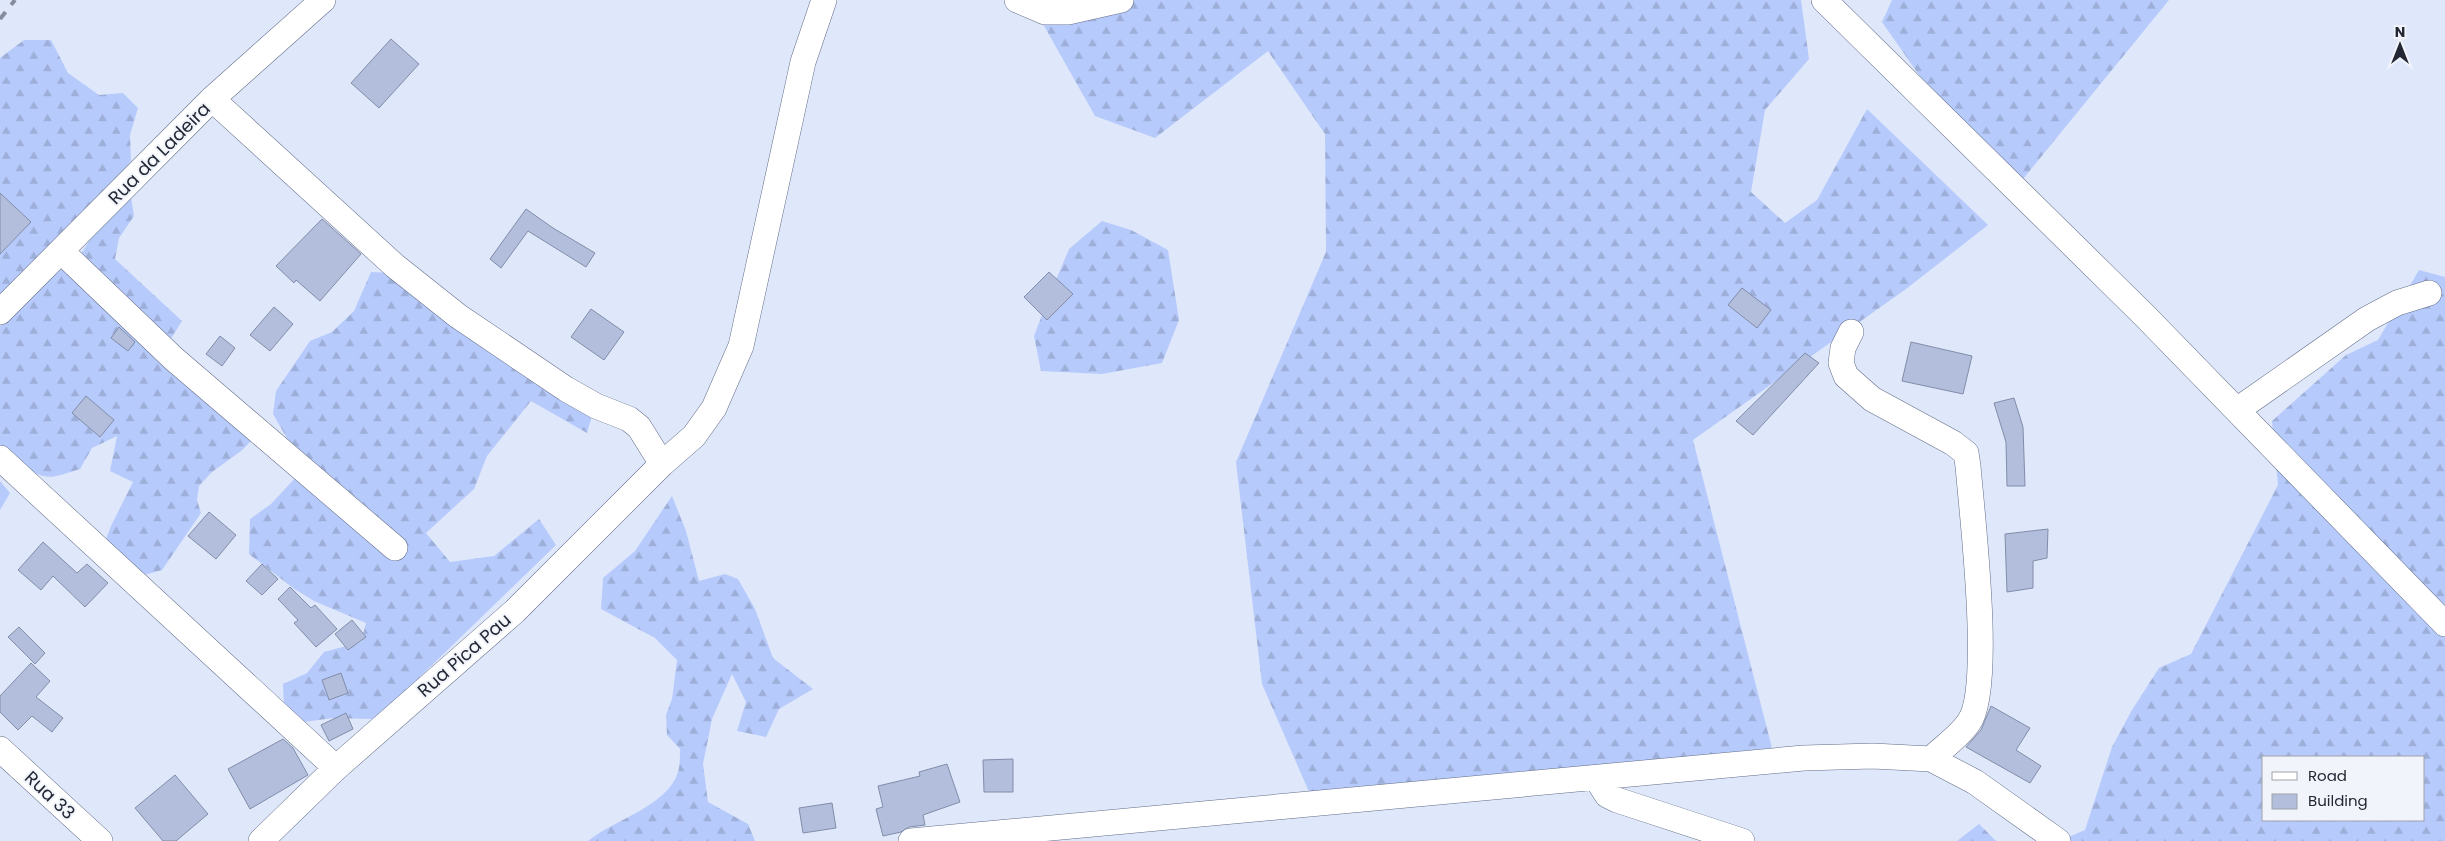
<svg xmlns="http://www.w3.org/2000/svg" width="2445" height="841" viewBox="0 0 2445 841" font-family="Poppins,sans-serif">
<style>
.forest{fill:url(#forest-firs);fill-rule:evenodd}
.building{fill:#b2bedc;stroke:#818da9}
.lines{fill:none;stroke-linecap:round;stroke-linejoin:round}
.minor-casing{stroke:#626d88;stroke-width:26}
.minor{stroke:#fff;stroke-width:25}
.rail{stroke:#868c9c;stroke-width:4;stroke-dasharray:9 9;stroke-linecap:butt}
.labels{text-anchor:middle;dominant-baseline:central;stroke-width:4;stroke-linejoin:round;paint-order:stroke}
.street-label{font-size:18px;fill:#222733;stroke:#f1f4fa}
</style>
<defs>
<pattern id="forest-firs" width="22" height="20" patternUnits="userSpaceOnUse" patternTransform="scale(1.25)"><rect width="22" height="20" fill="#b7cafc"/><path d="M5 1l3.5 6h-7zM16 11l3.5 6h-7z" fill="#9daed8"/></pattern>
</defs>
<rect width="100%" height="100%" fill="#dfe7fa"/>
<!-- forest -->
<path class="forest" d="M1005 0H1801L1809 59 1765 110 1751 192 1785 223 1817 200 1867 109 1988 225 1906 289 1693 440 1772 748 1310 794 1262 684 1236 462 1326 252 1325 134 1268 51 1155 138 1095 116 1043 24Z
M1892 0H2169L2023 179 1933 95 1882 22Z
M24 40H51L68 73 99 95 123 93 138 108 130 135 131 161 100 200 0 296V58Z
M131 197 134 216 119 238 115 259 182 321 170 340 161 365 194 382 256 436 241 451 212 472 199 486 197 500 201 513 162 570 144 575 105 542 111 526 133 482 110 471 117 436 92 448 80 469C48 479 48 481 20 465L1 469 0 475V326L14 310 83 251 98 226Z
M1102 221 1131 230 1168 250 1179 320 1162 363 1102 374 1041 371 1034 336 1048 299 1069 249Z
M2419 270 2445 277V841H2059L2085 830 2112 747 2132 710 2159 668 2191 654 2278 485 2272 421 2346 355 2378 340ZM2264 757H2424V820H2264Z
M371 272 393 273 592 416 587 433 531 401 487 456 474 489 426 533 450 562 494 556 539 519 556 545 397 699 372 719 333 718 304 722 284 708 283 684 307 673 324 652 361 642 366 623 314 601 293 588 249 554 250 519 271 504 297 476 295 452 273 414 276 391 310 341 332 332 354 311Z
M0 481 10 493 0 510Z
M672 496 686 531 699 581 725 574 738 579 755 609 773 658 813 689 779 709 766 737 737 731 746 702 732 674 712 719 703 764 708 802 748 824 755 841H588C613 820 668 806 678 772 680 766 680 757 680 749L667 735 666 715 672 699 677 660 655 638 601 609 603 578 635 551Z
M1979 824 1996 841H1957Z"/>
<!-- building -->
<path class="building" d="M391 39 419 64 379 108 351 83Z
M0 193 31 222 0 254Z
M526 209 553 228 595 253 586 267 528 231 501 268 490 259Z
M322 219 361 254 320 301 296 280 294 283 276 266Z
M1049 272 1073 294 1047 320 1024 297Z
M1742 288 1771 310 1757 328 1728 305Z
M274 307 293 324 270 351 250 335Z
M591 309 624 332 604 360 571 337Z
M119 327 135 342 128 351 111 338Z
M220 336 235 348 222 366 206 354Z
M1911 342 1972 356 1963 394 1902 381Z
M1805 353 1819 363 1753 435 1736 421Z
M86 396 114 420 100 437 72 413Z
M2014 398 2023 427 2025 486H2007L2006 442 1994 403Z
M209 512 236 535 216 559 188 536Z
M2048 529 2047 558 2033 561V588L2007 592 2005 534Z
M43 542 77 573 87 564 108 583 85 607 53 576 41 590 18 570Z
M262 564 278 579 262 595 246 581Z
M290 587 311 608 315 605 337 629 316 647 294 623 298 620 278 599Z
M352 620 366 637 348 650 335 634Z
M19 627 45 653 35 664 8 637Z
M31 663 50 681 36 697 63 718 52 732 32 716 18 730 0 712V696Z
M341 673 348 693 329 700 322 680Z
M1991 706 2030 728 2016 750 2041 766 2030 783 1966 747 1981 730Z
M346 713 353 729 329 741 321 725Z
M283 739 293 748 308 775 250 809 228 769Z
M1013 759V792H984L983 760Z
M947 764 960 802 923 815 925 825 909 827 901 832 883 836 876 809 883 807 878 786 920 776 919 772Z
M175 775 208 814 176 841H163L135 808Z
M832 803 836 828 803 833 799 808Z"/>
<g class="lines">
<!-- minor casing -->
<g class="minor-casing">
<path id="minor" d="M1017 0 1045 12H1068L1121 0
M1824 0 2145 316 2445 624
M212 99 395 266 458 316 566 389 596 406 629 419 639 427 662 464
M61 251 174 359 395 548
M0 312 212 99 323 0
M1851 332 1843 348 1841 363 1846 376 1872 399 1953 443 1966 453 1968 466C1972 515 1993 688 1969 722 1960 736 1942 748 1931 759
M2237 410 2367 319 2397 303 2429 293
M0 458 336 768
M0 749 100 841
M1596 778 1607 795 1617 800 1742 841
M261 841 336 768 515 611 662 464 694 436 714 408 741 346 803 62 824 0
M911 841 1804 758 1873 756 1931 759 1975 782 2058 841"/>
</g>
<!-- minor -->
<use href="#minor" class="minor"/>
<!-- rail -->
<path class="rail" d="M0 19 15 0"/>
</g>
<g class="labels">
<!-- street labels -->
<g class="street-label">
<text transform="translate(159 153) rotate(-45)">Rua da Ladeira</text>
<text transform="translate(464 655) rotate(-41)">Rua Pica Pau</text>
<text transform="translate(50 795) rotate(43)">Rua 33</text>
</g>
</g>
<!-- legend -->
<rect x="2262" y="756" width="162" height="65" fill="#f1f4fa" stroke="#9ea2aa"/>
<rect x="2272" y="772" width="25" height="8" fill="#ffffff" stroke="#9ea2aa"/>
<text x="2308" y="781" font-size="15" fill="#222733">Road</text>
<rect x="2272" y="794" width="25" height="15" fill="#b2bedc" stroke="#9ea2aa"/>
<text x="2308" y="806" font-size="15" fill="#222733">Building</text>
<!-- north arrow -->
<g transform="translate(2400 45)" stroke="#f1f4fa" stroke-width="4" paint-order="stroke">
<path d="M0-4L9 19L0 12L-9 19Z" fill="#222733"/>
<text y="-8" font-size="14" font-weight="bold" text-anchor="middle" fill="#222733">N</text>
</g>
</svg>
